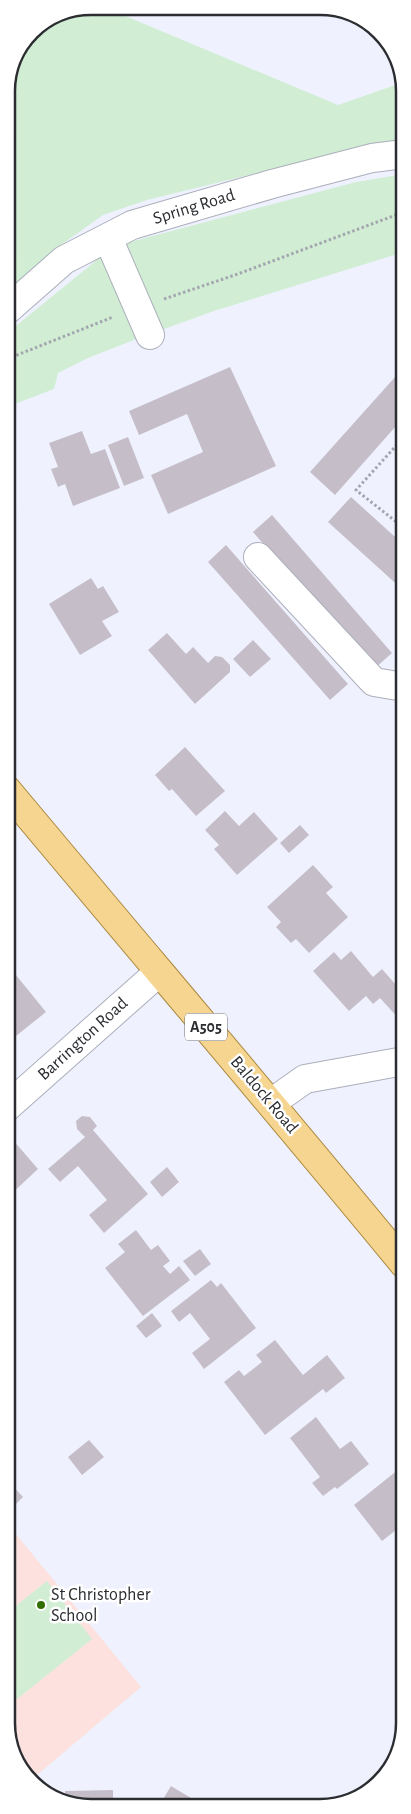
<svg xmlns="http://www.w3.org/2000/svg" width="411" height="1814" viewBox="0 0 411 1814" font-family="'Alegreya Sans',sans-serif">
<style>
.education{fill:#fce1df}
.green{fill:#d1eed4}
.building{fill:#c5bec9}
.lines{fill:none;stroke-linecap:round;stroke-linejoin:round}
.minor-casing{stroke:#acafbb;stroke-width:30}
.major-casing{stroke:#aa883f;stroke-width:30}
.path{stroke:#a3a6af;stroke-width:3;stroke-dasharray:2.5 2.5;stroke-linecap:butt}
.minor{stroke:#fff;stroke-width:28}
.major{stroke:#f5d590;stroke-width:28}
.poi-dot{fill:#316f01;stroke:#fff;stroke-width:2}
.labels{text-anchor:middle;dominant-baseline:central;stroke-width:5;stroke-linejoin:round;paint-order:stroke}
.shield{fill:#fff;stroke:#6b6c6f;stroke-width:1}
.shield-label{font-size:16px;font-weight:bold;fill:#2b2d31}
.street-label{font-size:18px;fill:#2b2d31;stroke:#fff}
.poi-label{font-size:18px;fill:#2b2d31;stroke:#fff;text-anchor:start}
.rim{fill:none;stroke:#2b2d31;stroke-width:2.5}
</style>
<rect width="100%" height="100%" fill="#eff2fe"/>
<!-- education -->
<path class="education" d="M7 1523 141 1687 30 1781 7 1734Z"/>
<!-- green -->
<path class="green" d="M116 12 338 105 404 82V142L282 167 147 200 103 215 61 245 6 291V86L31 31 59 13Z
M404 174V252L214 311 156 332 119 245 356 182Z
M103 255 139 338 88 358 58 373 54 389 7 407V333Z
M47 1581 92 1639 7 1707V1613Z"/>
<!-- building -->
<path class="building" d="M230 367 276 466 168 514 151 475 203 452 187 414 139 435 129 411Z
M404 367V417L335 495 310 472Z
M82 431 91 454 105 449 120 488 73 506 65 484 58 487 51 469 58 467 49 443Z
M128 437 144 478 124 486 108 445Z
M351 497 404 545V591L328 522Z
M272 515 392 653 374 669 253 532Z
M226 545 348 684 330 700 208 562Z
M91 578 98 589 103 586 119 612 102 621 112 636 80 655 49 604Z
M167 633 186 654 193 647 208 663 215 656 222 657 230 665V672L195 704 148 650Z
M253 640 271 659 250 677 233 659Z
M185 747 225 791 196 816 172 789 169 791 155 775Z
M225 811 239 826 254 812 278 839 237 875 214 849 219 845 205 830Z
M300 825 309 835 289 853 280 843Z
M313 865 333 887 326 893 348 917 309 953 296 939 291 943 276 927 281 922 267 907Z
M351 951 373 977 382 969 404 994V1018L401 1021 380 998 373 1004 366 996 349 1011 313 971 334 952 341 960Z
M7 964 46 1012 16 1036 7 1025Z
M82 1116 90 1117 97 1126 93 1130 148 1194 104 1233 89 1215 107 1200 78 1166 60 1182 48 1169 85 1137 77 1129 76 1121Z
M13 1140 38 1169 9 1196 7 1193V1146Z
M167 1167 179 1182 162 1197 150 1182Z
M136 1230 151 1250 158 1245 170 1261 163 1266 170 1274 179 1266 190 1280 143 1316 105 1268 125 1252 118 1244Z
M200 1249 211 1264 195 1276 183 1261Z
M211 1280 217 1287 221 1283 256 1328 204 1369 192 1353 210 1339 190 1313 179 1322 171 1311Z
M152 1313 162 1326 146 1338 136 1326Z
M275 1340 303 1375 327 1355 345 1378 326 1393 323 1389 265 1435 224 1382 239 1370 244 1376 262 1362 256 1355Z
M316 1417 340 1449 351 1441 369 1464 337 1489 335 1487 323 1496 312 1483 320 1477 290 1438Z
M89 1440 104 1457 82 1475 68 1457Z
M404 1465 405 1523 382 1541 354 1505Z
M12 1485 23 1497 7 1513V1490Z
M171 1786 206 1807 159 1806Z
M113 1790V1806H74L65 1801V1791Z"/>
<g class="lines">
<!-- minor casing -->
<g class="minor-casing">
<path id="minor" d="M108 238 150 335
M6 311 64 260 132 225 272 184 372 158 404 154
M258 557 374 682 404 687
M271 1103 305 1079 404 1061
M7 1107 159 972"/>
</g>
<!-- major casing -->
<g class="major-casing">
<path id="major" d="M7 790C139 948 273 1105 404 1264"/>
</g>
<!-- path -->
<path class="path" d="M164 299 235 275 404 212
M7 359 113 317
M404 437 356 490 404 528"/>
<!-- minor -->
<use href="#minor" class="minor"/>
<!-- major -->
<use href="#major" class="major"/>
</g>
<!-- markers -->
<circle class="poi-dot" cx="41" cy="1605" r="5"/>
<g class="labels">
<!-- shield labels -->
<rect class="shield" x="185" y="1013.5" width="42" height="27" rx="4"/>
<g class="shield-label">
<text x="206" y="1027">A505</text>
</g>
<!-- street labels -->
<g class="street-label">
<text transform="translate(194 207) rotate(-17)">Spring Road</text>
<text transform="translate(83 1039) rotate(-42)">Barrington Road</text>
<text transform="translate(264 1095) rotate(50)">Baldock Road</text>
</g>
<!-- poi labels -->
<g class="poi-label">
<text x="51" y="1595">St Christopher<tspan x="51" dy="21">School</tspan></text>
</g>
</g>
<!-- crop -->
<path d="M0 0H411V1814H0ZM91 15H320A76 76 0 0 1 396 91V1723A76 76 0 0 1 320 1799H91A76 76 0 0 1 15 1723V91A76 76 0 0 1 91 15Z" fill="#fff" fill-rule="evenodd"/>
<path class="rim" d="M91 15H320A76 76 0 0 1 396 91V1723A76 76 0 0 1 320 1799H91A76 76 0 0 1 15 1723V91A76 76 0 0 1 91 15Z"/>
</svg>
